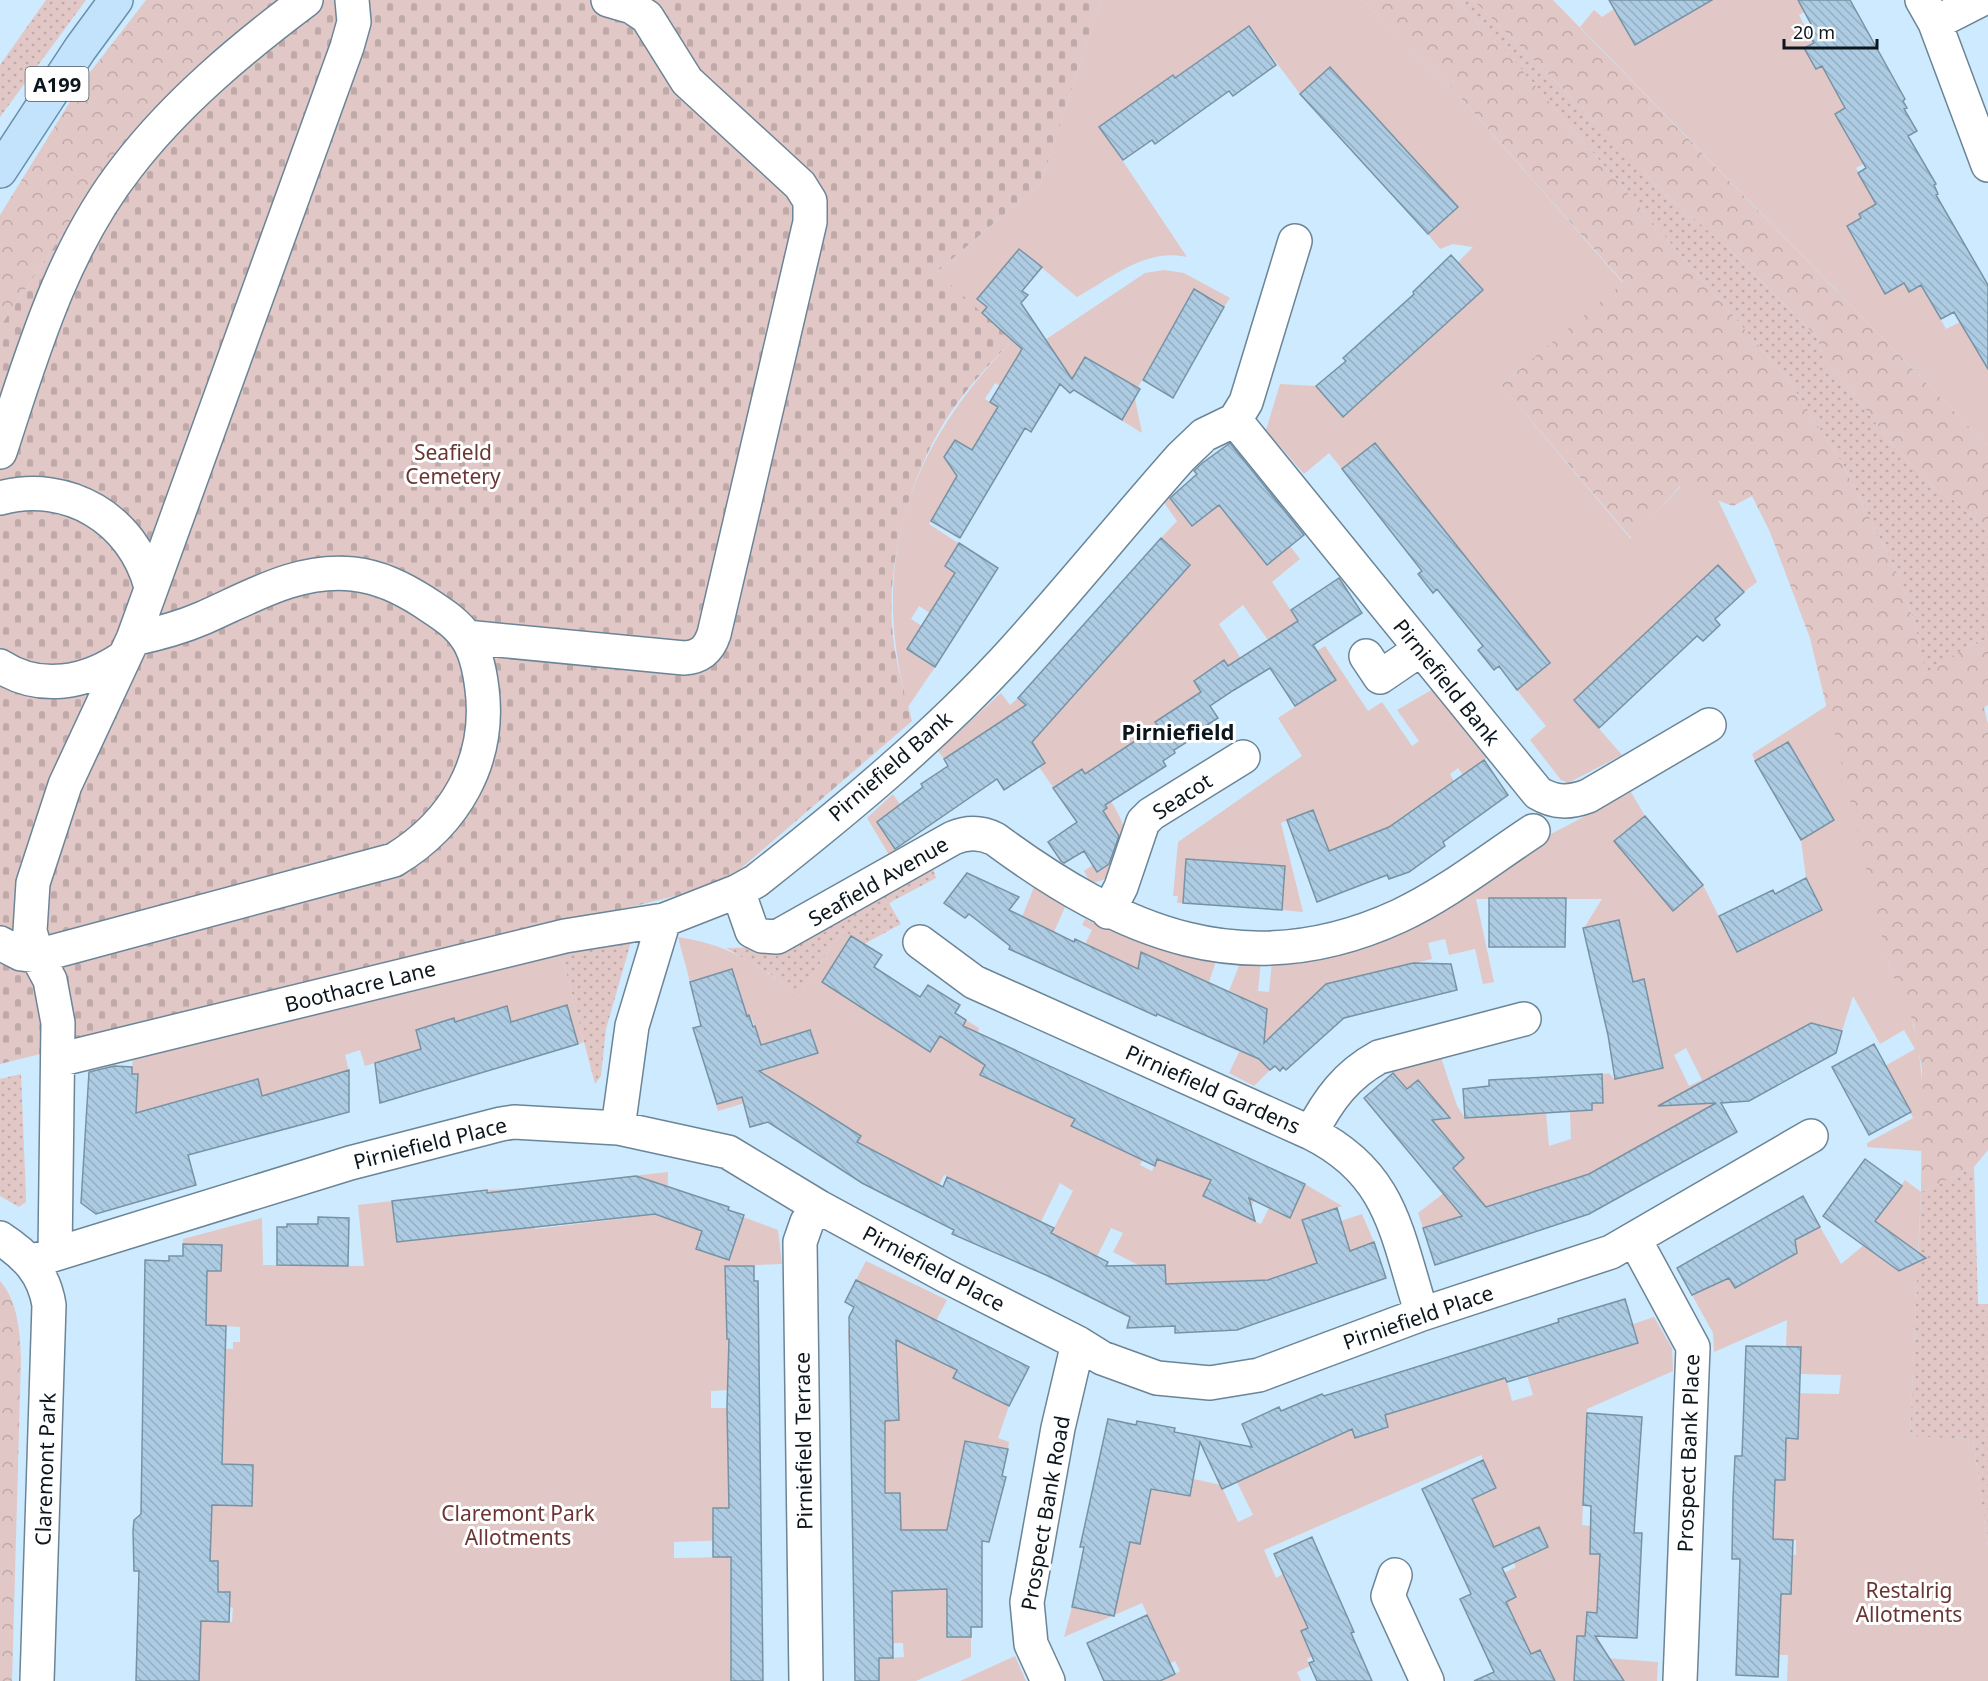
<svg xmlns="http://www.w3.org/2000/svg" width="1988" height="1681" viewBox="0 0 1988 1681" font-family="'Noto Sans',sans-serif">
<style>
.grass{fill:url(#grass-dots)}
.forest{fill:url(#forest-crowns)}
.cemetery{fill:url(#cemetery-stones)}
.garden{fill:#e1c7c5;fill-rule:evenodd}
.building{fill:url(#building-back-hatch);stroke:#7892a4;stroke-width:1.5}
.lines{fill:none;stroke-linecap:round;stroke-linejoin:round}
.minor-casing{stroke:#6b8597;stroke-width:36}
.major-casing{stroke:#6890ab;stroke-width:36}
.minor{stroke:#fff;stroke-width:33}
.major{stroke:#c2e3fb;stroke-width:33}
.labels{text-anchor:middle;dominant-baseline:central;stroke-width:6;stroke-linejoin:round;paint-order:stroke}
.shield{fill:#fff;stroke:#555c61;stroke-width:1.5}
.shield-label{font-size:20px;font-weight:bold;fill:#0c161d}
.park-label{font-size:21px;fill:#6a3532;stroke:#fff}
.street-label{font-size:21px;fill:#0c161d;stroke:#fff}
.neighbourhood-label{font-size:22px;font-weight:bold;fill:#0c161d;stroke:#fff}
</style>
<defs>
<pattern id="grass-dots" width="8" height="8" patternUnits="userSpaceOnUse" patternTransform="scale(1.5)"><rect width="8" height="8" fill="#e1c7c5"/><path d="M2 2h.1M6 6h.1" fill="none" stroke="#c0aaa9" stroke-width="1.8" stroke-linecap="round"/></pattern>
<pattern id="forest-crowns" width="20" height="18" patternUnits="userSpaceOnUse" patternTransform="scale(1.5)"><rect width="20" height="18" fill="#e1c7c5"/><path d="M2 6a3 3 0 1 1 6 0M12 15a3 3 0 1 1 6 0" fill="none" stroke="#c0aaa9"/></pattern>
<pattern id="cemetery-stones" width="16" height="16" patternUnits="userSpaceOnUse" patternTransform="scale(1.5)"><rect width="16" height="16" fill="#e1c7c5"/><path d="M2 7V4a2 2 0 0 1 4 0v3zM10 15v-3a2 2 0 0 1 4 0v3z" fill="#c0aaa9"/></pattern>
<pattern id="building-back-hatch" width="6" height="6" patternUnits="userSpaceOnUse" patternTransform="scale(1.5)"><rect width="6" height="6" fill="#adcce3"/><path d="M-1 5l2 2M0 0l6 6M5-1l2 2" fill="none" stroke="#94aec2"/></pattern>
</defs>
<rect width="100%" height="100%" fill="#ceeafe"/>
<!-- grass -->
<path class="grass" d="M46 0H86L0 117V65Z
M1454 0H1473L1639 164 1653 183 1729 249 1817 337 1825 362 1855 395 1889 441 1936 490 1958 503 1988 532V639L1973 643 1926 675 1916 629 1901 581 1842 463 1789 381 1515 62Z
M930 858 936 878 889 903 901 924 864 944 842 931 798 996 770 974 726 948 766 947Z
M631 942 606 1029 601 1076 595 1084 559 946Z
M21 1074 26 1198V1202L19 1207 0 1196V1079Z
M1974 1167 1978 1304H1988V1547L1973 1439 1910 1437 1921 1192Z"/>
<!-- forest -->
<path class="forest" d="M146 0H273L118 152 0 327V215L81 84Z
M1363 0H1454L1515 62 1789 381 1842 463 1901 581 1916 629 1926 674 1973 643 1988 639V705L1984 707 1988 724V1150L1974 1167 1921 1192 1922 1070 1914 1025 1889 967 1810 638 1770 532 1752 496 1733 506 1680 486 1632 539 1501 385 1623 282 1452 88Z
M1473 0H1553L1988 446V532L1958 503 1936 490 1889 441 1855 395 1825 362 1817 337 1729 249 1653 183 1639 164Z
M0 1281C18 1301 20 1333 21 1358L12 1681H0Z"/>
<!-- cemetery -->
<path class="cemetery" d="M273 0H1101L1041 183 937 272 1013 340C988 365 964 391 945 421 908 481 885 566 893 636 896 666 905 693 912 721L717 889 691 892 0 1064V327L118 152 189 74Z"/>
<!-- garden -->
<path class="garden" d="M1101 0H1363L1452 88 1623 283 1501 385 1631 539 1681 486 1718 500 1757 582 1744 592 1718 565 1574 700 1622 755 1568 783 1561 780 1530 740 1546 726 1517 690 1550 663 1375 443 1342 469 1329 453 1304 474 1266 430 1280 384 1316 386 1343 417 1482 290 1458 262 1473 247 1453 244 1440 249 1428 234 1457 207 1331 67 1300 94 1249 26 1175 78 1172 75 1100 127 1187 257C1145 248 1112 278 1077 297L1019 249 977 299 987 307 982 313 937 272 1041 183Z
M1713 0H1798L1804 12 1799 15 1814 43 1805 49 1816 69 1826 64 1845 108 1835 114 1847 135 1878 156 1856 168 1876 204 1859 214 1861 218 1847 227 1885 294 1904 283 1909 292 1921 285 1946 329 1960 322 1988 369V446L1580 27 1594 10 1602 17 1614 9 1635 44Z
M1164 270 1184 273 1230 298 1224 307 1194 290 1134 394 1142 433 1121 420 1131 403 1129 383 1086 357 1068 386 1062 382 1000 386 995 383 985 399 998 407 973 451 955 440 944 458 962 469 929 524 970 551 930 613 919 606 911 619 922 626 907 649 935 667 908 707C868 560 909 447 1013 340L1027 352 1145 273Z
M1169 497 1192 526 1219 505 1266 564 1290 546 1300 559 1272 582 1298 621 1268 640 1243 605 1219 624 1254 679 1241 686 1224 661 1194 680 1201 692 1155 722 1158 726 1090 770C1107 797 1147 841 1115 871 1108 878 1100 883 1090 882L1084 871 1093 865 1098 872 1111 863 1107 856 1124 844 1103 811 1107 808 1082 769 1053 787 1039 767 1045 762 1013 714 944 759 938 751 1001 693 1010 705 1018 698 1048 724 1190 565 1161 538 1177 521 1163 501Z
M1325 646 1368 711 1382 702 1412 746 1419 741 1397 710 1433 689 1489 756 1463 775 1458 768 1450 774 1454 781 1396 821 1397 824 1329 851 1313 810 1281 823 1303 912 1282 910 1285 866 1187 859 1183 903H1177L1178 896H1173L1178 842 1302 756 1278 718 1336 680 1317 651Z
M1828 705 1889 967 1911 1016 1918 1043 1923 1090 1922 1151 1867 1147V1143L1913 1118 1885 1066 1915 1049 1904 1030 1880 1044 1853 996 1842 1031 1827 1027 1824 1036 1817 1038 1809 1024 1738 1063 1720 1101 1590 1173 1423 1228 1418 1213 1462 1179 1453 1168 1464 1158 1415 1099 1426 1089 1418 1080 1407 1089 1390 1069 1441 1057 1457 1106 1465 1118 1546 1113 1549 1146 1571 1139 1570 1111 1592 1110V1103L1603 1102 1602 1074 1609 1073 1614 1079 1653 1070 1643 979 1633 982 1619 921 1584 928 1602 899H1476L1494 982 1483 984 1475 949 1449 955 1445 939 1428 943 1432 959 1325 985 1254 1051 1270 1070 1254 1086 1229 1073 1255 1019 1244 1012 1248 1000 1229 991 1241 961H1261L1258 991 1269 992 1272 961 1488 876 1549 835 1631 792 1645 816 1615 841 1673 910 1703 885 1737 952 1822 910 1806 878 1801 840 1833 820 1788 742 1755 761 1752 754ZM1686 1048 1702 1080 1689 1086 1674 1055Z
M893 794 901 806 877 822 895 850 889 855 867 818Z
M1034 887 1065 907 1054 932 1033 922H1020Z
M1085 919 1116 933 1217 958 1209 982 1188 973 1138 969 1117 959 1103 987 1084 946 1092 930 1082 925Z
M842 931 851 936 822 982 930 1051 940 1036 951 1043 966 1020 979 1028 978 1033 996 1041 981 1075 1063 1114 1084 1100 1072 1126 1100 1140 1146 1154 1140 1165 1152 1171 1157 1159 1166 1163 1172 1150 1178 1165 1211 1180 1203 1196 1218 1203 1245 1197 1254 1201 1246 1217 1261 1224 1269 1208 1290 1217 1305 1184 1342 1206 1319 1214 1323 1227 1362 1214 1374 1242 1334 1257 1312 1248 1317 1263 1257 1284 1242 1311 1240 1281 1166 1284 1165 1265H1149L1150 1285 1146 1269 1113 1252 1123 1233 1111 1228 1081 1289 1051 1234 1073 1191 1060 1183 1022 1260 1033 1218 944 1175 939 1185 878 1153 871 1160 805 1101 784 1133 775 1094 718 1111 716 1104 743 1096 738 1077 817 1052 810 1030 759 1046V1036L750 1015 743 1017 732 969 690 982 678 937C728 944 759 965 798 996Z
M559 946 584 1042 578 1044 567 1005 511 1022 506 1006 490 1011 495 1027 460 1037 454 1019 416 1030 421 1049 365 1066 360 1050 345 1055 349 1071 270 1094 272 1132 257 1079 173 1103 140 1162 132 1074 133 1051Z
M668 1172 667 1217 703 1230 716 1246 732 1251 743 1217 778 1230 782 1264 733 1266 726 1282 727 1339H759V1379H728L727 1390 711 1391V1408H728L730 1540 674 1542V1558L730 1557 731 1681H199L201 1621 232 1622 233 1608 230 1607V1592H218V1561H200L211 1537 212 1505H252L253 1465 193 1463 223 1429 215 1349H233V1342H240V1327L206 1325 207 1271H221L222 1245 183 1244V1239L262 1218 263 1265 364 1266 358 1205 392 1201 491 1230 487 1190 529 1188 535 1229 628 1218 623 1177Z
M1905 1180 1921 1192 1918 1253 1875 1221Z
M1820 1227 1841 1264 1864 1245 1899 1271 1918 1262 1910 1436 1973 1439 1988 1547V1681H1787L1788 1655H1779L1781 1594H1791L1783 1554 1796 1555V1540L1773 1539 1775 1480H1785L1783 1438 1798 1439 1799 1414 1785 1393 1839 1394 1841 1375 1801 1374V1348L1786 1347 1787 1320 1714 1352 1713 1333 1692 1295 1729 1278 1735 1288 1795 1254 1790 1244Z
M866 1261 947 1300 920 1351 957 1370 953 1378 1009 1406 998 1438 1009 1442 1008 1449 965 1441 947 1552V1637H971V1657L916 1681H879V1659L904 1657 903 1643H885L886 1445 883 1358 849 1359 848 1330 877 1344 899 1302 856 1280Z
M1654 1317 1672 1348 1673 1371 1587 1409 1585 1441 1599 1442 1584 1479 1582 1525 1591 1526 1590 1553 1600 1554 1597 1613H1587L1585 1636H1577L1576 1651 1605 1653V1658L1658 1662 1657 1681H1538L1552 1674 1540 1650 1531 1655 1506 1602 1516 1597 1504 1573 1516 1567 1504 1543 1494 1547 1472 1499 1496 1488 1481 1455 1264 1550 1276 1578 1283 1574 1308 1628 1301 1632 1312 1656 1307 1659 1310 1666 1297 1672 1301 1681H1161L1180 1671 1175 1661 1131 1681 1155 1631 1142 1603 1064 1637 1072 1607 1097 1612 1100 1600 1117 1604 1130 1542 1140 1544 1144 1521 1113 1479 1190 1496 1194 1479 1221 1485 1238 1522 1253 1515 1237 1482 1351 1426 1355 1438 1388 1428 1385 1415 1506 1378 1512 1401 1533 1395 1526 1372 1559 1361 1561 1366 1638 1342 1633 1324Z
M1015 1656 1026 1681H960Z"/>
<!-- building -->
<path class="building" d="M1609 0H1712L1635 45Z
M1798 0H1850L1905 99 1903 101 1907 108 1904 109 1917 131 1908 136 1936 184 1934 185 1938 194 1936 195 1988 285V369L1954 312 1941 319 1921 285 1909 292 1904 283 1885 294 1847 226 1861 218 1859 214 1876 204 1858 173 1866 168 1835 114 1845 108 1822 66 1816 69 1804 48 1814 43 1805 27 1811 24Z
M1249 26 1276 65 1233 96 1229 91 1155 144 1152 140 1123 160 1099 127 1173 75 1175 78Z
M1330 67 1458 207 1428 234 1300 94Z
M1019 249 1042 267 1022 291 1028 295 1021 303 1072 379 1085 357 1140 389 1122 420 1074 390 1070 393 1060 384 1031 432 1025 428 960 538 931 521 957 476 944 457 955 440 972 450 998 407 990 402 1022 349 982 313 987 307 977 299Z
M1451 255 1483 290 1343 417 1316 386 1346 361 1343 358 1414 294 1413 292Z
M1194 289 1224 307 1173 398 1143 380Z
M1230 443 1304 535 1267 565 1219 505 1192 526 1170 498 1197 474 1194 471 1201 464Z
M1375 443 1550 663 1517 690 1499 666 1494 670 1478 650 1483 646 1437 589 1433 593 1418 574 1422 571 1342 469Z
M1161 538 1190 565 1032 742 1045 763 1004 790 997 779 895 849 877 822 923 787 921 784 948 766 944 759 1026 705 1018 698Z
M959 543 998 568 935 667 907 649 955 573 945 566Z
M1718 565 1744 592 1715 619 1720 625 1703 641 1697 636 1599 728 1574 700Z
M1339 578 1362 613 1313 645 1336 680 1295 706 1270 668 1234 690 1210 706 1218 718 1204 727 1206 730 1174 750 1175 753 1163 761 1166 766 1105 805 1107 808 1103 811 1119 836 1109 864 1097 872 1084 851 1064 863 1061 861 1048 842 1077 822 1053 788 1082 769 1085 774 1158 726 1155 722 1201 692 1194 681 1224 660 1228 666 1298 621 1291 610Z
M1788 742 1834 820 1801 840 1755 761Z
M1484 760 1508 795 1443 842 1445 846 1409 872 1389 879 1387 875 1317 902 1287 820 1313 810 1329 851 1389 827Z
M1645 816 1703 885 1673 911 1614 841Z
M1186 859 1285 866 1282 910 1183 903Z
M967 873 1019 897 1009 910 1074 942 1075 939 1138 969 1141 952 1267 1009 1264 1043 1326 984 1413 963 1451 964 1457 990 1344 1018 1286 1070 1283 1067 1280 1071 1275 1066 1270 1070 1259 1059 1157 1014 1156 1016 1009 949 1010 946 969 914 965 918 944 903Z
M1806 878 1822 910 1737 952 1719 916 1773 890 1775 894Z
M1489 898H1566L1565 947H1489Z
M1619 920 1633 982 1644 979 1663 1068 1615 1079 1608 1035 1583 928Z
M851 936 882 955 874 967 920 997 928 985 960 1005 955 1013 966 1020 963 1026 1305 1184 1290 1218 1249 1198 1255 1221 1203 1196 1211 1180 1157 1159 1155 1166 1071 1126 1075 1119 980 1075 985 1065 940 1036 930 1052 822 982Z
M732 969 747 1016 749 1015 753 1027 755 1026 761 1045 810 1030 818 1053 759 1071 861 1136 857 1142 943 1187 947 1177 1054 1228 1051 1233 1108 1262 1106 1266 1165 1265 1166 1284 1268 1280 1317 1263 1302 1220 1337 1208 1350 1251 1374 1242 1386 1278 1237 1330 1175 1333V1326L1127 1328 1130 1317 1046 1275 952 1234 954 1230 862 1183 768 1122 750 1127 742 1097 717 1104 693 1028 701 1026 690 982Z
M567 1005 578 1044 380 1103 375 1063 421 1049 416 1030 454 1018 455 1022 507 1006 511 1022Z
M1811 1023 1842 1031 1836 1053 1749 1101 1721 1103 1737 1132 1589 1214 1435 1265 1423 1228 1462 1216 1364 1098 1393 1073 1407 1089 1418 1080 1450 1118 1432 1120 1464 1158 1453 1168 1486 1207 1589 1174 1716 1103 1658 1106Z
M1874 1044 1911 1112 1869 1135 1832 1067Z
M114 1066 132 1067V1074H138L136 1113 258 1079 262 1096 349 1070V1112L188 1155 196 1185 96 1214 81 1203 89 1072Z
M1602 1074 1603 1103H1592V1110L1465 1118 1463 1089 1489 1086V1080Z
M1865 1159 1902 1186 1875 1221 1926 1258 1899 1271 1823 1216Z
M636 1176 729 1207 728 1210 744 1215 729 1260 696 1249 702 1231 655 1214 397 1242 392 1201 487 1190V1193Z
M1803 1196 1820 1227 1795 1240 1797 1253 1735 1288 1729 1278 1692 1295 1677 1268Z
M318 1217 349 1218 348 1266 277 1265V1227H287V1224H318Z
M183 1244 222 1245 221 1271H207L206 1325 226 1326 222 1464 253 1465 252 1506 212 1505 210 1561H218V1592H230L229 1622 201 1621 199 1681H136L139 1571H134L133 1531 134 1520 141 1514 145 1260 169 1261V1256H183Z
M725 1266H754V1281H758L763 1681H731V1557H713V1508H729L727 1408 729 1339H727Z
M856 1280 1029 1367 1009 1406 953 1378 957 1370 896 1340 899 1420 885 1421V1493H900L901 1530H947L965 1441 1008 1449 1002 1476 1006 1477 989 1542 982 1541V1627H971V1637H947V1589L892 1591 893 1658H879V1681H855L849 1317 854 1307 845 1302Z
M1625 1299 1638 1343 1507 1382 1505 1378 1385 1415 1388 1427 1355 1438 1352 1429 1222 1489 1200 1442 1190 1496 1151 1489 1140 1544 1130 1542 1114 1616 1072 1607 1084 1547H1080L1108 1419 1136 1425 1137 1421 1175 1428 1174 1432 1252 1447 1242 1424 1279 1407 1281 1411 1322 1394 1324 1396 1515 1336 1559 1322 1558 1319Z
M1746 1346 1801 1347 1798 1439 1786 1438 1785 1480H1775L1773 1539 1793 1540 1791 1594H1781L1778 1677 1736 1675 1740 1559H1732L1733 1498 1735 1456H1742Z
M1587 1413 1642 1417 1634 1533H1642L1637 1638 1595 1636 1624 1681H1574L1577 1636H1585L1587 1612 1597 1613 1600 1554H1590L1591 1506 1583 1505Z
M1483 1460 1496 1488 1472 1499 1494 1547 1539 1527 1548 1547 1502 1568 1516 1597 1506 1602 1519 1629 1531 1654 1540 1650 1555 1681H1474L1494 1672 1460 1599 1471 1594 1422 1489Z
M1312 1537 1354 1632 1351 1633 1372 1681H1317L1309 1663 1314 1661 1301 1631 1308 1628 1274 1554Z
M1147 1615 1175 1674 1160 1681H1104L1087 1643Z"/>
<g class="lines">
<!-- minor casing -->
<g class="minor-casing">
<path id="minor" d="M1922 0 1935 23 1988 165
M1935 23 1980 0
M1235 420 1538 793C1555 803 1569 803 1588 796L1709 725
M0 452C32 354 62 250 127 167 176 103 242 48 306 0
M0 498C68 480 133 519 151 587
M466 637 684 658C701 657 709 649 714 634L810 222V201L800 185 687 81 647 17 632 7 608 0
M1366 656 1380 677 1421 649
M0 666C40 692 87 683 124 657
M738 891 752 931 762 936 777 937 953 838C967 832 981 832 995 839 1121 932 1245 987 1399 916 1446 894 1489 860 1533 831
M1108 912 1121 887 1143 822 1151 814 1243 757
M920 942 974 982 1311 1133C1393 1174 1396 1234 1422 1314
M0 943 21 954 37 956 394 860C455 823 491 761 482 689 480 672 476 651 466 637 456 622 439 612 424 602 402 588 380 577 353 574 298 568 251 597 203 618 180 628 157 634 133 639
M58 1060 565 936 664 920
M618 1128 632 1026 664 920 738 891 756 881C846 810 937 735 1014 650 1071 587 1125 520 1181 457L1204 435 1235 420 1246 402 1295 241
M1311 1133C1328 1100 1346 1075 1379 1057L1524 1019
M0 1238C26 1255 44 1273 49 1305L37 1681
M1635 1240 1693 1347 1680 1681
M55 1254 58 1023 50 980 37 956 30 931 33 883 65 785 133 639 347 47 354 22 352 0
M30 1262 350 1163 501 1124 514 1122 618 1128 728 1152 819 1207 946 1276 1078 1343 1102 1358 1157 1378 1210 1383 1259 1375 1422 1314 1611 1252 1811 1136
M1395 1575 1388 1596 1427 1681
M806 1681 800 1242 807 1222 819 1207
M1048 1681 1031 1644 1027 1602 1058 1428 1078 1343"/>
</g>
<!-- major casing -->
<g class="major-casing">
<path id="major" d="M0 171 80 49 116 0"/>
</g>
<!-- minor -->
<use href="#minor" class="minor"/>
<!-- major -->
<use href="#major" class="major"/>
</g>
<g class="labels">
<!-- shield labels -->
<rect class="shield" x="25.5" y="67" width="63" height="34" rx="4.5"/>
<g class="shield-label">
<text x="57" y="84">A199</text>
</g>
<!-- park labels -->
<g class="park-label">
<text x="453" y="452">Seafield<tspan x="453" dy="24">Cemetery</tspan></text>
<text x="518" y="1513">Claremont Park<tspan x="518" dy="24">Allotments</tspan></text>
<text x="1909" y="1590">Restalrig<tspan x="1909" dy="24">Allotments</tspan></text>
</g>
<!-- street labels -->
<g class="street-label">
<text transform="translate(1447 682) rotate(51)">Pirniefield Bank</text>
<text transform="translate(890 766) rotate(-41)">Pirniefield Bank</text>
<text transform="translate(1182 796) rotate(-33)">Seacot</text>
<text transform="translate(878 881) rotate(-30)">Seafield Avenue</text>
<text transform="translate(360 986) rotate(-14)">Boothacre Lane</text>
<text transform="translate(1213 1089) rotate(24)">Pirniefield Gardens</text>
<text transform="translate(430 1143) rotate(-14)">Pirniefield Place</text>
<text transform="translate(934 1268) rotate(28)">Pirniefield Place</text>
<text transform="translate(1418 1317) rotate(-19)">Pirniefield Place</text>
<text transform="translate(803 1441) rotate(-91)">Pirniefield Terrace</text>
<text transform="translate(1688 1453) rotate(-88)">Prospect Bank Place</text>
<text transform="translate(45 1469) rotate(-88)">Claremont Park</text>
<text transform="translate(1045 1513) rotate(-80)">Prospect Bank Road</text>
</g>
<!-- neighbourhood labels -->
<g class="neighbourhood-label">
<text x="1178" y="731">Pirniefield</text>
</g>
</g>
<!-- scale -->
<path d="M1784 39v9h93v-9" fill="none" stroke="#0c161d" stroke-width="3"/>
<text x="1793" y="39" font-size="18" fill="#0c161d" stroke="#ffffff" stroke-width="4.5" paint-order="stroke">20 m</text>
</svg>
